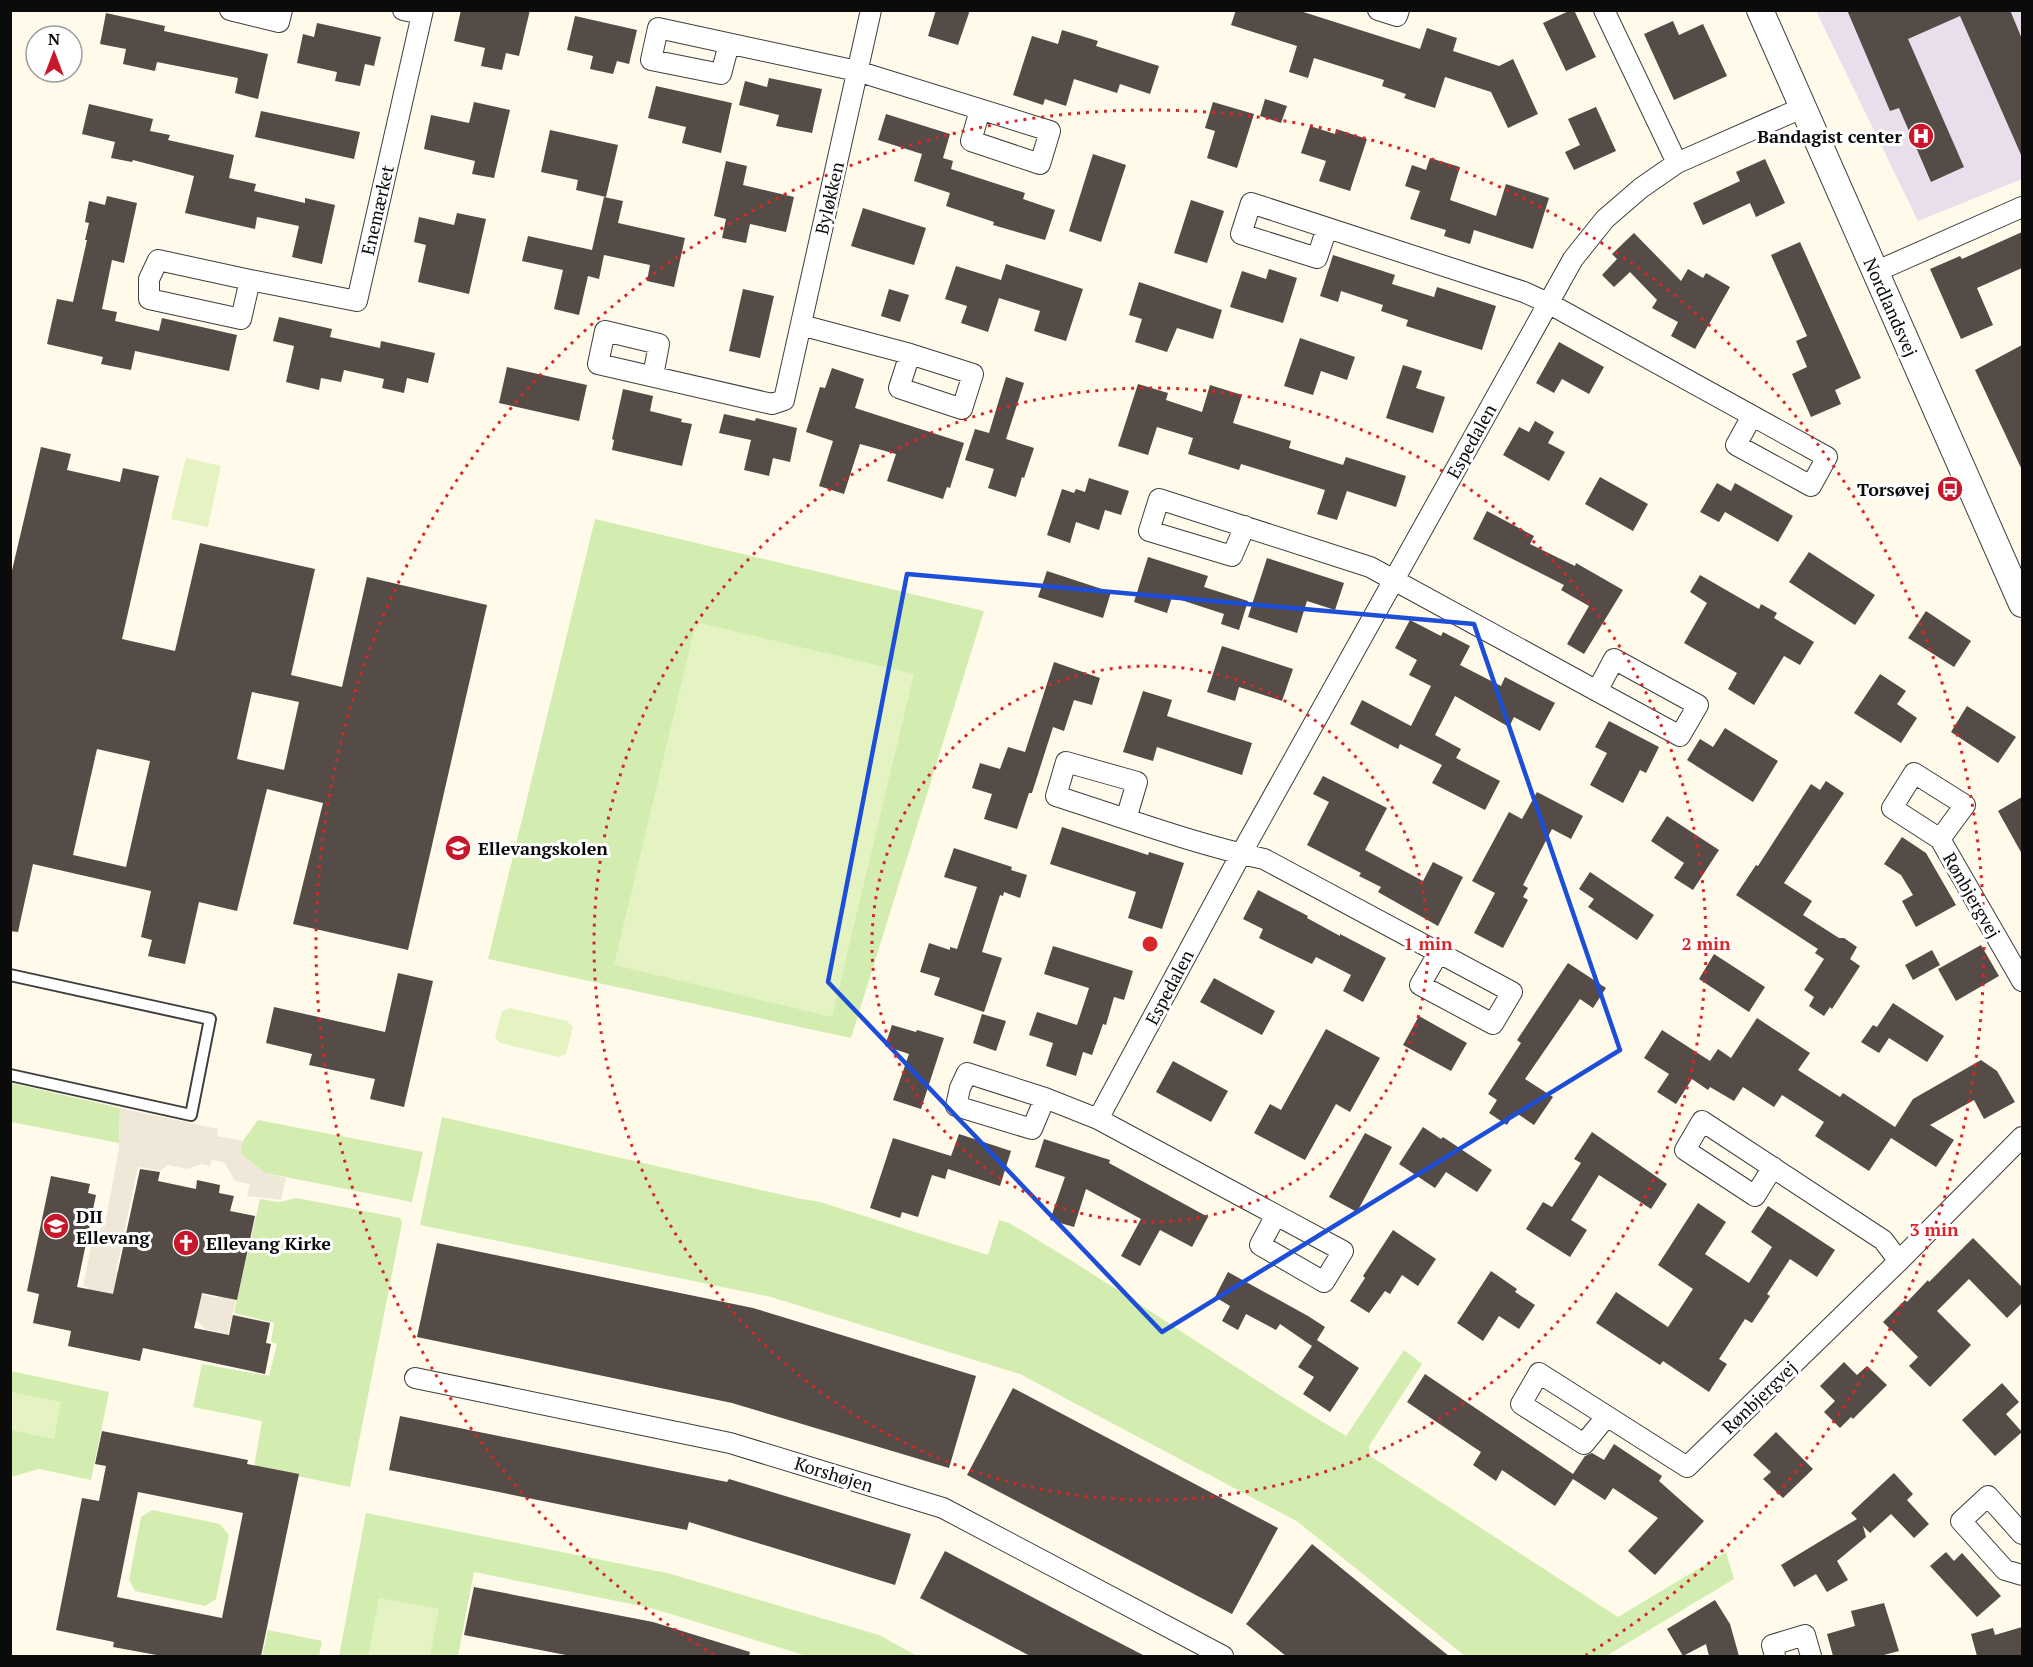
<svg xmlns="http://www.w3.org/2000/svg" width="2033" height="1667" viewBox="0 0 2033 1667" font-family="'PT Serif',serif">
<style>
.industrial{fill:#e9deec}
.green{fill:#d3edb0}
.pitch{fill:#e5f3c3}
.plaza{fill:#efe8d9}
.building{fill:#554b47;fill-rule:evenodd}
.lines{fill:none;stroke-linecap:round;stroke-linejoin:round}
.service-casing{stroke:#3e3e3e;stroke-width:14}
.minor-casing{stroke:#3e3e3e;stroke-width:22}
.tertiary-casing{stroke:#3e3e3e;stroke-width:28}
.service{stroke:#fff;stroke-width:10}
.minor{stroke:#fff;stroke-width:20}
.tertiary{stroke:#fff;stroke-width:26}
.marked{fill:none;stroke:#1d4ed8;stroke-width:4.5;stroke-linejoin:round}
.ring{fill:none;stroke:#d62828;stroke-width:3;stroke-dasharray:3 6}
.labels{text-anchor:middle;dominant-baseline:central;stroke-width:6;stroke-linejoin:round;paint-order:stroke}
.poi-label{font-size:18px;font-weight:bold;fill:#0b0b0b;stroke:#fff;text-anchor:start}
.street-label{font-size:18px;fill:#0b0b0b;stroke:#fff}
.centre{fill:#d62828;stroke:#fff;stroke-width:3}
.ring-label{font-size:18px;text-anchor:middle;font-weight:bold;fill:#d62828;stroke:#fff;stroke-width:6;stroke-linejoin:round;paint-order:stroke}
</style>
<rect width="100%" height="100%" fill="#fffaea"/>
<!-- industrial -->
<path class="industrial" d="M1816 11H2022V179L1918 221Z"/>
<!-- green -->
<path class="green" d="M595 519 984 611 851 1038 488 959Z
M11 1083 120 1108 119 1143 11 1122Z
M442 1117 796 1198 820 1202 988 1255 999 1220 1009 1223C1124 1290 1232 1368 1346 1436L1404 1350 1422 1364 1369 1446 1370 1456 1618 1617 1726 1552 1734 1579 1606 1656H1465L1298 1522 1020 1374 771 1297 420 1225Z
M258 1120 423 1152 412 1202 265 1173 240 1153 243 1141Z
M297 1198 400 1218 402 1223 350 1487 254 1467 262 1421 193 1407 202 1364 269 1376 277 1344 271 1342 274 1323 234 1313 260 1199 279 1202Z
M11 1371 109 1392 91 1480 39 1469 11 1477Z
M152 1510 220 1524 229 1535 216 1599 205 1606 135 1591 129 1580 141 1517Z
M366 1513 667 1573 879 1635 917 1656H807L651 1608 474 1572 458 1656H339Z
M268 1630 322 1641 319 1656H262Z"/>
<!-- pitch -->
<path class="pitch" d="M186 458 221 466 208 527 171 519Z
M696 622 914 674 832 1017 614 965Z
M510 1008 567 1021 573 1027 566 1054 559 1057 500 1043 495 1037 502 1011Z
M10 1392 61 1402 54 1439 11 1430Z
M379 1598 439 1609 430 1656H368Z"/>
<!-- plaza -->
<path class="plaza" d="M120 1108 218 1129 217 1136 243 1141 240 1153 265 1173 286 1178 281 1200 247 1196 250 1184 235 1181 224 1162 212 1160 210 1166 202 1164 187 1169 168 1165 160 1171 138 1167 116 1271 217 1298 219 1296 236 1299 228 1334 205 1329 199 1322 158 1314 87 1292 88 1287 83 1286 94 1233 105 1225 119 1148Z"/>
<!-- building -->
<path class="building" d="M461 10H530L519 56 506 53 502 70 481 66 485 48 454 41Z
M936 10H970L958 45 928 36Z
M1236 10H1297L1420 49 1427 28 1457 38 1453 51 1499 66 1513 59 1538 114 1508 128 1491 92 1445 77 1435 108 1404 98 1406 94 1382 86 1384 80 1314 58 1308 78 1289 72 1297 46 1231 25Z
M1571 10H1574L1596 57 1566 71 1543 23Z
M1847 10H2010L2022 39V157L1960 16 1908 39 1964 167 1931 182 1899 108 1890 111Z
M106 13 165 26 164 31 268 54 258 99 235 93 238 78 157 62 155 71 123 64 126 49 100 44Z
M575 16 637 30 629 64 617 61 613 74 590 69 593 56 567 50Z
M1673 21 1679 35 1703 24 1727 76 1674 100 1644 34Z
M317 23 381 37 374 66 365 64 360 86 335 81 337 72 297 63 303 34 314 37Z
M1062 30 1098 41 1096 46 1159 66 1150 94 1120 84 1117 93 1074 79 1066 106 1045 99 1043 105 1013 95 1032 36 1058 44Z
M769 78 822 89 812 133 776 126 779 115 739 105 745 81 767 87Z
M656 86 732 103 721 153 682 143 686 127 648 118Z
M1265 99 1287 106 1281 123 1260 116Z
M474 102 510 110 494 178 472 174 475 161 424 149 431 115 469 123Z
M1213 102 1254 114 1237 168 1207 158 1215 131 1205 128Z
M89 104 153 119 150 131 170 135 168 140 234 155 229 178 256 184 254 191 305 203V198L335 205 322 264 292 257 299 226 257 217 255 229 185 213 194 176 133 160 132 162 111 158 115 142 82 134Z
M1596 107 1616 151 1574 170 1565 152 1580 145 1568 119Z
M261 111 360 132 354 159 255 137Z
M886 114 950 134 943 158 953 161 951 169 1025 193 1023 199 1055 210 1045 240 993 225 994 222 946 206 950 193 914 181 922 154 878 140Z
M1310 126 1335 134 1336 129 1367 139 1350 191 1319 181 1326 161 1301 153Z
M550 130 618 145 606 197 576 190 578 180 541 172Z
M1093 154 1126 165 1101 242 1069 231Z
M1430 158 1460 167 1450 200 1496 216 1506 184 1549 198 1533 249 1474 230 1470 244 1444 236 1446 230 1410 219 1420 191 1405 186 1412 165 1426 170Z
M1765 159 1785 203 1756 217 1750 203 1703 225 1693 203 1740 181 1736 172Z
M726 161 747 166 743 185 794 197 786 232 750 224 746 243 722 238 726 219 714 216Z
M107 196 137 203 124 263 112 260 102 309 117 312 115 321 159 331 162 318 237 335 229 371 135 351 131 370 101 364 103 357 47 344 57 299 73 302 87 240H85L89 223 85 222 89 201 105 205Z
M604 197 623 201 618 223 685 238 674 287 647 281 650 265 604 255 599 279 588 276 579 315 554 309 563 270 522 261 528 236 592 250Z
M1191 200 1224 211 1207 263 1174 253Z
M863 208 926 228 914 265 851 246Z
M457 213 486 219 469 294 418 282 426 245 414 242 419 217 454 225Z
M2022 232V268L1977 288 1993 325 1961 339 1930 269 1960 256 1962 259Z
M1634 233 1681 281 1688 269 1703 278 1706 273 1730 287 1695 349 1671 336 1678 322 1652 308 1657 300 1630 272 1614 287 1602 275 1617 259 1612 254Z
M1800 242 1861 378 1835 390 1841 404 1811 417 1792 374 1807 367 1796 341 1807 336 1771 255Z
M1333 255 1395 275 1392 284 1434 297 1437 287 1496 306 1482 350 1406 326 1408 320 1381 311 1383 305 1341 291 1338 302 1320 296Z
M1006 264 1083 289 1066 341 1034 331 1040 311 999 298 988 332 961 323 967 306 945 299 956 266 1001 280Z
M1269 269 1297 278 1283 323 1230 307 1242 271 1266 279Z
M1139 282 1222 310 1213 339 1177 328 1167 352 1135 342 1142 319 1129 315Z
M743 289 774 296 760 358 729 351Z
M889 289 909 295 900 322 881 316Z
M279 317 332 329 330 337 380 348 381 341 435 353 428 383 407 378 404 393 382 388 384 379 344 370 341 382 321 378 319 390 286 382 294 346 273 341Z
M1300 338 1355 357 1347 380 1321 371 1313 395 1284 386Z
M1559 342 1604 367 1589 394 1562 379 1554 393 1536 383Z
M2022 345V470L1975 370Z
M1403 365 1422 371 1416 388 1445 397 1433 433 1386 418Z
M507 367 587 385 579 421 499 403Z
M832 368 864 379 855 408 964 443 950 488 947 487 943 499 887 481 896 454 860 444 844 494 819 486 833 441 806 432 820 387 825 388Z
M1006 377 1024 383 1006 439 1034 448 1024 478 1022 477 1016 497 988 488 994 469 965 460 975 429 989 433Z
M1138 384 1168 393 1166 400 1202 412 1210 385 1242 395 1233 423 1291 441 1289 448 1343 465 1346 457 1406 476 1396 507 1347 491 1337 520 1317 514 1325 490 1241 464 1239 470 1188 454 1193 438 1157 427 1148 455 1118 446Z
M623 389 653 396 650 411 682 419 681 422 692 424 682 466 612 450 614 440 612 439Z
M724 414 755 421 756 418 797 428 790 462 773 458 769 476 744 470 751 440 719 433Z
M1535 421 1554 432 1548 443 1565 452 1549 481 1503 455 1519 427 1529 432Z
M41 447 71 454 67 470 120 482 123 468 159 476 122 639 175 651 200 543 315 569 291 675 342 687 367 577 487 605 408 950 293 924 323 803 267 789 237 911 199 902 185 964 148 956 152 940 141 937 151 891 33 864 18 932 10 931V579ZM252 692 299 702 284 770 237 759ZM97 749 150 761 126 867 73 855Z
M1600 477 1648 504 1633 531 1585 504Z
M1089 478 1129 491 1121 515 1105 510 1099 530 1076 522 1070 543 1047 535 1062 489 1074 493 1076 489 1085 492Z
M1717 483 1731 491 1735 483 1793 516 1778 542 1725 512 1719 522 1700 512Z
M1487 511 1534 536 1530 544 1575 566 1576 563 1623 590 1584 654 1567 644 1589 606 1561 590 1564 585 1473 539Z
M1809 552 1875 595 1855 625 1789 582Z
M1148 557 1208 576 1204 587 1248 601 1239 630 1221 624 1224 614 1172 597 1167 613 1134 602Z
M1267 558 1344 583 1335 610 1307 601 1297 633 1248 617Z
M1047 571 1111 592 1103 618 1038 597Z
M1700 575 1759 609 1761 604 1777 613 1774 618 1814 642 1800 665 1784 656 1754 705 1728 689 1737 673 1684 643 1707 603 1690 592Z
M1926 611 1971 641 1954 667 1908 638Z
M1410 620 1441 636 1443 632 1470 646 1460 665 1501 686 1505 677 1555 703 1540 731 1514 717 1509 727 1455 696 1435 735 1461 749 1456 758 1500 781 1485 810 1432 783 1442 765 1400 744 1398 749 1350 724 1362 700 1411 726 1431 686 1409 675 1417 660 1395 648Z
M1222 646 1293 669 1282 701 1239 687 1235 701 1207 692Z
M1054 662 1100 678 1092 705 1074 700 1064 731 1053 727 1032 793H1029L1017 829 984 819 992 794 972 788 980 763 1000 769 1008 747 1025 752Z
M1880 674 1906 691 1897 704 1917 718 1901 743 1854 713Z
M1143 691 1172 700 1167 716 1252 743 1242 775 1157 747 1153 761 1123 752Z
M1967 706 2016 737 1998 763 1951 732Z
M1609 721 1659 747 1646 773 1640 770 1623 803 1590 785 1607 753 1595 747Z
M1725 728 1778 761 1753 802 1687 760 1700 739 1713 747Z
M1323 776 1387 808 1365 850 1423 881 1433 862 1463 877 1438 926 1378 892 1381 887 1359 876 1361 873 1307 845 1329 802 1313 794Z
M1826 781 1844 793 1784 883 1812 901 1803 915 1839 938H1844L1857 947 1850 959 1860 966 1832 1009 1830 1007 1824 1016 1809 1006 1814 997 1804 990 1824 959 1815 953 1818 949 1736 895 1756 865 1758 866 1811 784 1820 790Z
M1537 792 1583 816 1571 839 1552 829 1523 885 1528 888 1523 897 1528 900 1503 948 1474 933 1495 893 1472 881 1509 812 1522 819Z
M2022 797V854L1998 811Z
M1667 816 1719 850 1693 890 1674 878 1684 863 1651 841Z
M1062 827 1148 855 1149 852 1184 863 1162 929 1128 918 1136 892 1050 864Z
M1902 837 1926 853 1956 905 1916 927 1902 901 1913 895 1901 875 1884 864Z
M954 848 1012 867 1011 870 1027 875 1020 898 1004 892 1003 896 1000 895 982 952 1002 958 984 1012 934 995 940 978 920 972 929 943 950 950V947L957 949 977 887 944 877Z
M1590 872 1654 915 1637 940 1588 907 1594 899 1579 889Z
M1258 890 1308 916 1307 918 1340 936V934L1386 958 1363 1002 1343 991 1351 975 1316 957 1312 964 1259 938 1263 929 1243 919Z
M1981 945 1999 976 1956 1001 1938 969Z
M1053 946 1133 971 1124 1000 1114 997 1106 1025 1103 1024 1092 1055 1083 1052 1076 1076 1046 1066 1053 1043 1029 1035 1037 1012 1077 1025 1089 988 1044 974Z
M1932 950 1940 965 1913 980 1905 965Z
M1714 954 1765 987 1749 1012 1699 979Z
M1568 963 1606 988 1593 1008 1580 999 1525 1079 1553 1097 1534 1125 1515 1112 1507 1125 1489 1113 1497 1100 1488 1094 1521 1043 1517 1040Z
M398 973 433 981 404 1107 370 1099 375 1079 309 1065 312 1054 266 1043 274 1007 385 1032Z
M1214 978 1275 1011 1262 1035 1200 1002Z
M1893 1003 1944 1036 1927 1062 1889 1038 1879 1053 1861 1042 1873 1025 1877 1027Z
M982 1014 1006 1021 996 1051 973 1043Z
M1419 1016 1467 1043 1451 1071 1403 1045Z
M1757 1018 1810 1053 1798 1070 1840 1097 1843 1093 1895 1127 1913 1099 1981 1060 1997 1071 2015 1102 1984 1119 1974 1100 1930 1125 1954 1140 1936 1167 1891 1138 1869 1171 1815 1136 1824 1122 1782 1095 1774 1107 1743 1087 1734 1101 1710 1087 1708 1090 1692 1079 1676 1104 1657 1092 1669 1074 1644 1058 1662 1030 1710 1061 1718 1049 1731 1058Z
M892 1025 916 1032 917 1030 944 1038 921 1109 893 1100 909 1054 885 1046Z
M1326 1029 1380 1058 1350 1112 1336 1104 1305 1160 1254 1133 1270 1104 1281 1110Z
M1173 1061 1228 1091 1211 1122 1156 1092Z
M1423 1127 1441 1139 1443 1137 1492 1170 1477 1192 1446 1172 1435 1188 1399 1164Z
M1592 1132 1667 1184 1651 1209 1599 1175 1571 1220 1587 1230 1570 1257 1526 1229 1543 1202 1552 1207 1581 1163 1574 1159Z
M1365 1133 1392 1147 1357 1212 1329 1197Z
M959 1134 1011 1151 1000 1186 948 1169 945 1179 932 1175 918 1217 902 1212 900 1218 870 1208 893 1138 951 1156Z
M1044 1139 1110 1160 1109 1163 1208 1217 1192 1247 1160 1230 1140 1266 1121 1256 1141 1219 1086 1189 1074 1227 1050 1220 1065 1177 1035 1167Z
M140 1169 160 1172 158 1181 196 1189 197 1180 220 1185 219 1193 234 1196 230 1211 255 1216 237 1300 202 1293 194 1328 229 1335 233 1315 270 1323 266 1343 271 1344 265 1374 143 1348 140 1361 68 1346 71 1331 33 1323 39 1294 27 1291 51 1176 90 1184 88 1193 96 1195 77 1287 113 1294Z
M1698 1203 1726 1222 1705 1254 1749 1283 1772 1247 1751 1232 1768 1206 1835 1250 1817 1277 1790 1259 1767 1294 1770 1296 1752 1323 1745 1319 1719 1359 1727 1364 1709 1392 1663 1361 1660 1365 1596 1323 1616 1292 1668 1327 1693 1289 1658 1265Z
M1393 1230 1436 1259 1418 1286 1402 1275 1390 1294 1385 1291 1369 1313 1350 1301 1365 1278 1363 1276Z
M1973 1238 2022 1287V1303L2007 1318 1969 1279 1937 1311 1971 1345 1930 1387 1909 1366 1918 1357 1883 1322 1905 1300 1907 1302 1928 1280 1929 1282Z
M437 1243 753 1308 976 1376 949 1468 732 1403 417 1337Z
M1491 1271 1517 1289 1515 1292 1535 1305 1519 1329 1499 1316 1483 1341 1457 1323Z
M1228 1272 1308 1316 1325 1327 1317 1340 1359 1368 1330 1412 1303 1394 1314 1377 1298 1367 1312 1346 1280 1324 1276 1330 1246 1314 1238 1330 1222 1321 1230 1306 1215 1297Z
M1844 1362 1857 1375 1867 1366 1887 1385 1853 1419 1851 1417 1840 1428 1824 1412 1835 1401 1820 1386Z
M1425 1374 1573 1474 1585 1456 1592 1453 1604 1460 1614 1444 1662 1476 1659 1481 1704 1521 1655 1575 1628 1551 1658 1518 1613 1488 1605 1500 1573 1479 1555 1506 1502 1470 1496 1481 1473 1465 1481 1452 1407 1402Z
M2002 1383 2019 1402 2006 1414 2022 1432 1995 1456 1962 1420Z
M1013 1388 1278 1528 1232 1614 967 1475Z
M400 1416 727 1482 729 1479 911 1534 895 1585 689 1522 687 1530 389 1470Z
M102 1431 248 1460 247 1464 299 1474 261 1656H162L113 1647 114 1642 56 1630 82 1498 99 1501 106 1466 95 1464ZM138 1492 243 1513 222 1618 117 1597Z
M1776 1432 1813 1469 1783 1498 1763 1479 1771 1472 1753 1455Z
M1894 1473 1913 1494 1907 1500 1929 1524 1914 1538 1891 1514 1870 1533 1863 1526 1866 1537 1837 1561 1848 1580 1827 1592 1816 1574 1794 1587 1781 1565 1857 1519 1851 1513Z
M1312 1544 1429 1640 1449 1656H1286L1246 1624Z
M945 1551 1085 1625 1145 1656H1030L996 1638 920 1598Z
M1946 1552 1954 1561 1962 1553 2001 1596 1977 1617 1930 1566Z
M474 1587 653 1622 750 1652 749 1656H571L464 1635Z
M1715 1600 1730 1624 1739 1656H1709L1706 1644 1683 1656 1667 1629Z
M1884 1603 1899 1651 1880 1656H1833L1827 1634 1855 1626 1851 1611Z
M2022 1627V1656H1977L1971 1634 1993 1628 1995 1635Z"/>
<g class="lines">
<!-- service casing -->
<g class="service-casing">
<path id="service" d="M10 975 210 1019 191 1115 10 1075"/>
</g>
<!-- minor casing -->
<g class="minor-casing">
<path id="minor" d="M230 10 279 22 282 10
M403 10 422 14
M1378 10 1397 16 1399 10
M1604 10 1677 163
M729 44 721 74 651 60 658 28 857 71 1050 131 1040 164 971 141 980 110
M1327 228 1317 258 1241 234 1251 203 1524 292 1548 303 1827 457 1811 486 1736 445 1752 416
M1875 272 2022 207
M250 280 241 319 149 299V279L158 260 250 280 357 301 423 10
M801 325 910 354 973 374 962 409 899 388 910 354
M653 376 659 344 605 331 598 364 772 404 784 400 871 10
M1245 526 1232 556 1149 531 1159 499 1370 567 1597 691 1614 659 1698 705 1680 736 1597 691
M1126 819 1137 782 1066 762 1056 796C1125 818 1194 844 1264 859L1512 992 1493 1024 1420 985 1439 952
M1940 839 1965 805 1914 773 1892 808 1940 839 2022 981
M1045 1098 1032 1129 956 1106 960 1088 967 1073 1045 1098 1098 1119 1343 1251 1324 1282 1260 1245 1276 1215
M1098 1119 1241 854 1573 259 1605 219 1641 188 1677 163 1804 107
M1773 1167 1755 1196 1685 1150 1702 1121 1883 1240 1899 1261
M415 1378 730 1443 943 1508 1223 1656
M1606 1417 1584 1444 1521 1404 1539 1373 1687 1467 1899 1261 2022 1137
M2022 1534 1988 1496 1961 1521 2005 1570 2022 1575
M1775 1656 1772 1645 1805 1635 1811 1656"/>
</g>
<!-- tertiary casing -->
<g class="tertiary-casing">
<path id="tertiary" d="M1760 10 2022 604"/>
</g>
<!-- service -->
<use href="#service" class="service"/>
<!-- minor -->
<use href="#minor" class="minor"/>
<!-- tertiary -->
<use href="#tertiary" class="tertiary"/>
</g>
<!-- marked area -->
<path class="marked" d="M907 574 1474 624 1620 1050 1162 1332 828 982Z"/>
<!-- distance rings -->
<g class="ring">
<circle cx="1150" cy="944" r="278"/>
<circle cx="1150" cy="944" r="556"/>
<path d="M714 1655A834 834 0 1 1 1586 1655"/>
</g>
<!-- icons -->
<defs>
<g id="hospital-disc" transform="scale(1.35)"><circle r="9.5" fill="#c7182b" stroke="#fff"/><path d="M-5-5h3v3.5h4V-5h3V5h-3V1.5h-4V5h-3Z" fill="#fff"/></g>
<g id="bus-disc" transform="scale(1.35)"><circle r="9.5" fill="#c7182b" stroke="#fff"/><path d="M-5-6H5V4H4V6H2V4H-2V6H-4V4H-5ZM-3.5-4V0h7V-4ZM-3.5 1.2v1.5H-2V1.2ZM2 1.2v1.5H3.5V1.2Z" fill="#fff"/></g>
<g id="school-disc" transform="scale(1.35)"><circle r="9.5" fill="#c7182b" stroke="#fff"/><path d="M0-5L7-2L0 1L-7-2ZM-4 1L0 2.5L4 1V4Q0 6-4 4Z" fill="#fff"/></g>
<g id="church-disc" transform="scale(1.35)"><circle r="9.5" fill="#c7182b" stroke="#fff"/><path d="M-1.2-6h2.4v3.5h3.3v2.4h-3.3V6h-2.4V-.1h-3.3v-2.4h3.3Z" fill="#fff"/></g>
</defs>
<g fill-rule="evenodd">
<use href="#hospital-disc" x="1921" y="136"/>
<use href="#bus-disc" x="1950" y="489"/>
<use href="#school-disc" x="458" y="848"/>
<use href="#school-disc" x="56" y="1226"/>
<use href="#church-disc" x="186" y="1243"/>
</g>
<g class="labels">
<!-- poi labels -->
<g class="poi-label">
<text x="1902" y="136" text-anchor="end">Bandagist center</text>
<text x="1930" y="489" text-anchor="end">Torsøvej</text>
<text x="478" y="848">Ellevangskolen</text>
<text x="76" y="1216">DII<tspan x="76" dy="21">Ellevang</tspan></text>
<text x="206" y="1243">Ellevang Kirke</text>
</g>
<!-- street labels -->
<g class="street-label">
<text transform="translate(829 198) rotate(-77)">Byløkken</text>
<text transform="translate(377 210) rotate(-77)">Enemærket</text>
<text transform="translate(1891 307) rotate(66)">Nordlandsvej</text>
<text transform="translate(1471 441) rotate(-61)">Espedalen</text>
<text transform="translate(1972 895) rotate(60)">Rønbjergvej</text>
<text transform="translate(1169 987) rotate(-62)">Espedalen</text>
<text transform="translate(1759 1397) rotate(-44)">Rønbjergvej</text>
<text transform="translate(834 1474) rotate(17)">Korshøjen</text>
</g>
</g>
<circle cx="1150" cy="944" r="9" class="centre"/>
<g class="ring-label">
<text x="1428" y="950">1 min</text>
<text x="1706" y="950">2 min</text>
<text x="1934" y="1236">3 min</text>
</g>
<!-- border -->
<rect width="2033" height="1667" fill="none" stroke="#0b0b0b" stroke-width="24"/>
<!-- north arrow -->
<g transform="translate(54 54)"><circle r="28" fill="#ffffff" stroke="#9d9d9d" stroke-width="1.5"/>
<path d="M0-4.5L10 22L0 15L-10 22Z" fill="#c7182b"/>
<text y="-9" font-size="16" font-weight="bold" text-anchor="middle" fill="#0b0b0b">N</text>
</g>
</svg>
